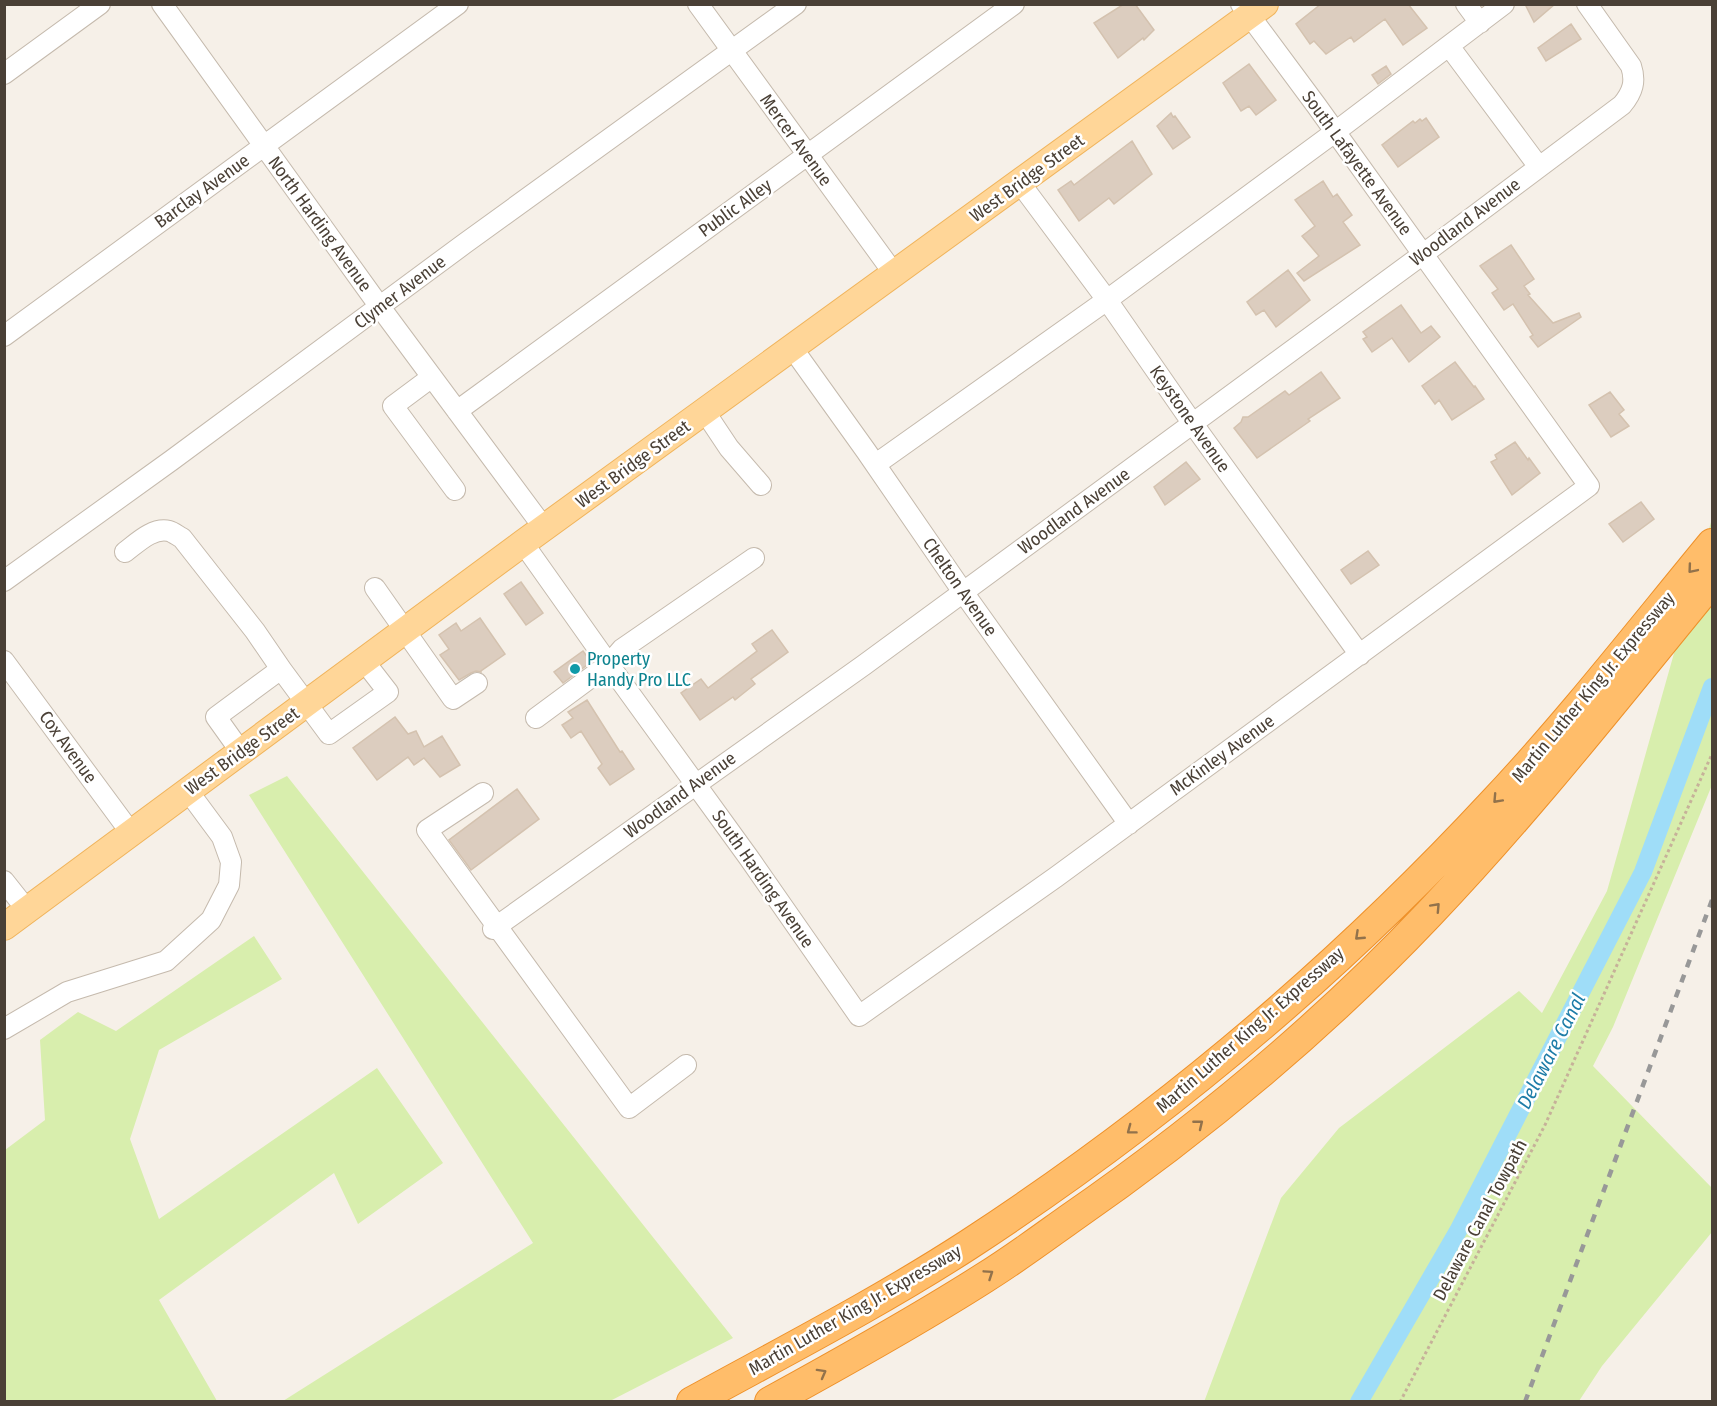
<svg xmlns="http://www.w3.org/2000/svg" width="1717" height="1406" viewBox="0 0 1717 1406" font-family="'Fira Sans Condensed',sans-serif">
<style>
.green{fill:#d8eead}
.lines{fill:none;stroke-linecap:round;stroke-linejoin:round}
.canal{stroke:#9fddf8;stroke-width:18}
.building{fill:#dccdbf;stroke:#d4c2af;stroke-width:1.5}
.minor-casing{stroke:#c5baad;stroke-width:22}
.major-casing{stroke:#f0b45c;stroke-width:28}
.highway-casing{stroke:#ee912a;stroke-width:32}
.path{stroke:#c6b199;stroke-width:3;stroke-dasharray:3 3;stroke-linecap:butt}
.minor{stroke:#fff;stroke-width:20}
.major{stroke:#ffd698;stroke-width:26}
.highway{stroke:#ffbd6a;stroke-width:30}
.rail{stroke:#989898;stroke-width:4.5;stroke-dasharray:8 8;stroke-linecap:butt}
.oneway{stroke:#92724b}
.culture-dot{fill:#0f9aa8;stroke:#fff;stroke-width:2}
.labels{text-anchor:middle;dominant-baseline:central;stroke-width:5;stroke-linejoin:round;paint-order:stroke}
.street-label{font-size:18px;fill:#4a4036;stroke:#fff}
.culture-label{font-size:18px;fill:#0d838f;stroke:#fff;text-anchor:start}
.water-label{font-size:20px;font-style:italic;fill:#1f7da8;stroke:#fff}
</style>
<rect width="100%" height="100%" fill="#f6f0e8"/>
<!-- green -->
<path class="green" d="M1712 507V785L1613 1027 1593 1066 1712 1188V1232L1602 1366 1579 1401 1204 1402 1281 1198 1339 1128 1519 991 1542 1013 1607 891 1711 522Z
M287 776 733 1338 610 1401H283L533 1243 249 795Z
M254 936 282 979 159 1050 130 1139 159 1219 377 1068 443 1163 358 1224 334 1173 159 1300 217 1401H5V1150L45 1120 40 1040 78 1012 116 1031Z"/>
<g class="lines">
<!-- canal -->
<path class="canal" d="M1359 1402 1458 1231 1643 872 1712 687"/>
</g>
<!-- building -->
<path class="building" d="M1124 4H1135L1154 30 1144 40 1143 38 1118 58 1094 23Z
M1321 4H1408L1427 28 1403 45 1385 19 1354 42 1351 37 1326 54 1314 41 1310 44 1296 24Z
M1525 4H1555L1534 22Z
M1571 24 1581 39 1546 61 1538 48Z
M1249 64 1276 100 1256 115 1249 106 1241 111 1223 83Z
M1386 66 1391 74 1378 84 1372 75Z
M1171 113 1173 117 1175 116 1190 137 1173 149 1157 126Z
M1426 118 1439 137 1398 167 1382 145 1413 121 1415 123 1420 119 1422 121Z
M1132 141 1152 174 1114 204 1109 198 1079 221 1058 190 1071 181 1074 185Z
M1323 181 1333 197 1337 194 1352 215 1343 222 1360 245 1304 281 1297 273 1319 256 1302 236 1315 226 1295 200Z
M1511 245 1534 279 1524 286 1530 294 1528 295 1553 323 1579 313 1581 317 1538 347 1530 337 1533 335 1513 304 1504 310 1492 293 1498 289 1480 266Z
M1288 270 1310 300 1276 327 1264 310 1256 315 1247 302Z
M1401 305 1421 333 1431 326 1440 337 1409 362 1392 338 1372 352 1363 339 1367 337 1363 332Z
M1455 362 1474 387 1475 386 1484 399 1452 420 1439 400 1435 404 1422 386Z
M1321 372 1340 398 1308 419 1310 421 1257 458 1234 428 1241 422 1243 417H1248L1285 391 1289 395Z
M1610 392 1624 410 1619 414 1629 426 1611 437 1589 405Z
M1515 442 1528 460 1529 458 1540 473 1512 495 1491 462 1497 459 1495 455Z
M1186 462 1200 479 1165 505 1154 487Z
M1641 502 1654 519 1623 542 1609 524Z
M1368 551 1379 565 1351 584 1341 570Z
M521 582 543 613 526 625 504 594Z
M480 618 505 654 481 671V672L476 671 471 673 459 680 440 655 449 649 439 635 456 623 461 631Z
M772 630 788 652 751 679 755 684 735 700 733 697 700 720 681 693 701 679 708 688 757 651 752 644Z
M583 651 591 662 563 683 554 672Z
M587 700 620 752 622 751 634 769 610 785 598 768 602 764 581 731 571 738 562 725 573 718 568 712Z
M395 717 408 734 416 731 424 747 442 736 460 765 440 777 424 758 414 765 408 757 377 780 353 748Z
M517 789 539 819 471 870 449 840Z"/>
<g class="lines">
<!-- minor casing -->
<g class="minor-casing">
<path id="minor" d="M162 4 380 307 544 528
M698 4 895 275
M1466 4 1480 23
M1449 46 1539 167
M4 74 100 4
M1020 183 1107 300 1193 424 1360 655
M4 336 458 4
M793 349 866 451 963 592 1129 824
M432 377 393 406 455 490
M457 411 1014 4
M705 412 729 448 761 485
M876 464 1107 300 1335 132 1504 4
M523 543 620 680 749 858 859 1016 1056 877 1589 486 1316 105 1241 4
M125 552C137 543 153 527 169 531 173 532 178 536 182 538L255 631 281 669
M4 581 172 460 464 244 796 4
M375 588 453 699 477 683
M4 661 131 833
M536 718 609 664 622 649 754 558
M241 752 216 717 281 669 329 734 388 692 364 661
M483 793 427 830 629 1108 686 1065
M4 881 27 910
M493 929 864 665 1422 255 1622 105C1633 92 1636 81 1631 66L1587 4
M4 1029 67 992 166 961 211 920 229 885 231 862 222 837 188 791"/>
</g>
<!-- major casing -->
<g class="major-casing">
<path id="major" d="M4 927 523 543 1265 4"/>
</g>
<!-- highway casing -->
<g class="highway-casing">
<path id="highway" d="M692 1402C785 1351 880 1302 968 1245 1161 1119 1338 970 1494 802 1571 720 1641 630 1712 544
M770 1402C843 1362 915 1322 984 1278 1013 1260 1040 1240 1068 1220 1198 1130 1320 1029 1429 914 1530 808 1620 693 1712 581"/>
</g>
<!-- path -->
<path class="path" d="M1400 1402 1545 1125 1712 754"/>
<!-- minor -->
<use href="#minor" class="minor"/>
<!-- major -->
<use href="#major" class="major"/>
<!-- highway -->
<use href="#highway" class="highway"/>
<!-- rail -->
<path class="rail" d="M1525 1402 1712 900"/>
</g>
<!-- one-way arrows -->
<defs><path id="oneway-chevron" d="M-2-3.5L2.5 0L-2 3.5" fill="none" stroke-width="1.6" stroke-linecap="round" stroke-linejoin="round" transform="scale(1.5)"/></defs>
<g class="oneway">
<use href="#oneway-chevron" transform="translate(1692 569) rotate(130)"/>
<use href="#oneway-chevron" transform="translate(1497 799) rotate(133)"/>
<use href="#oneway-chevron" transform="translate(1436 907) rotate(-47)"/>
<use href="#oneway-chevron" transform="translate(1359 936) rotate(137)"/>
<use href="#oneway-chevron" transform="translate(1199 1124) rotate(-39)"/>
<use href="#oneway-chevron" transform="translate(1131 1130) rotate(143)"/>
<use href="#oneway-chevron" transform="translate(989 1274) rotate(-34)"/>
<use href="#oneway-chevron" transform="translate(822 1373) rotate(-29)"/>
</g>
<!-- markers -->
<circle class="culture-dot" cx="575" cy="669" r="6"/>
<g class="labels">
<!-- street labels -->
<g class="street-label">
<text transform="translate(796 140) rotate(54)">Mercer Avenue</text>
<text transform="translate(1357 163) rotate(54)">South Lafayette Avenue</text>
<text transform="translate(1027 178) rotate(-36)">West Bridge Street</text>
<text transform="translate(202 191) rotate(-36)">Barclay Avenue</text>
<text transform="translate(735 208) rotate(-36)">Public Alley</text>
<text transform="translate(1465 222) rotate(-37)">Woodland Avenue</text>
<text transform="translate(320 224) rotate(54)">North Harding Avenue</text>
<text transform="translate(400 292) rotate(-37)">Clymer Avenue</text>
<text transform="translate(1190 419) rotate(55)">Keystone Avenue</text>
<text transform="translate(633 464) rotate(-36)">West Bridge Street</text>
<text transform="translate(1074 511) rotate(-36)">Woodland Avenue</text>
<text transform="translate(960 587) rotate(55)">Chelton Avenue</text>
<text transform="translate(1593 687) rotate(-50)">Martin Luther King Jr. Expressway</text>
<text transform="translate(68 747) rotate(54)">Cox Avenue</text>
<text transform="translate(242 751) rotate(-36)">West Bridge Street</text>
<text transform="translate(1222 755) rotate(-36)">McKinley Avenue</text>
<text transform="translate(680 795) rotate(-36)">Woodland Avenue</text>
<text transform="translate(763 879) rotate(55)">South Harding Avenue</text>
<text transform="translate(1250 1030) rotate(-41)">Martin Luther King Jr. Expressway</text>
<text transform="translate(1480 1220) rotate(-62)">Delaware Canal Towpath</text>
<text transform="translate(855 1310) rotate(-30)">Martin Luther King Jr. Expressway</text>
</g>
<!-- culture labels -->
<g class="culture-label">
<text x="587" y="659">Property<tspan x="587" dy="21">Handy Pro LLC</tspan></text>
</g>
<!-- water labels -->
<g class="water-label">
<text transform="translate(1551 1051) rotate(-63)">Delaware Canal</text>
</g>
</g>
<!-- border -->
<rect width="1717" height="1406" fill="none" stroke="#4a4036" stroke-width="12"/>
</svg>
